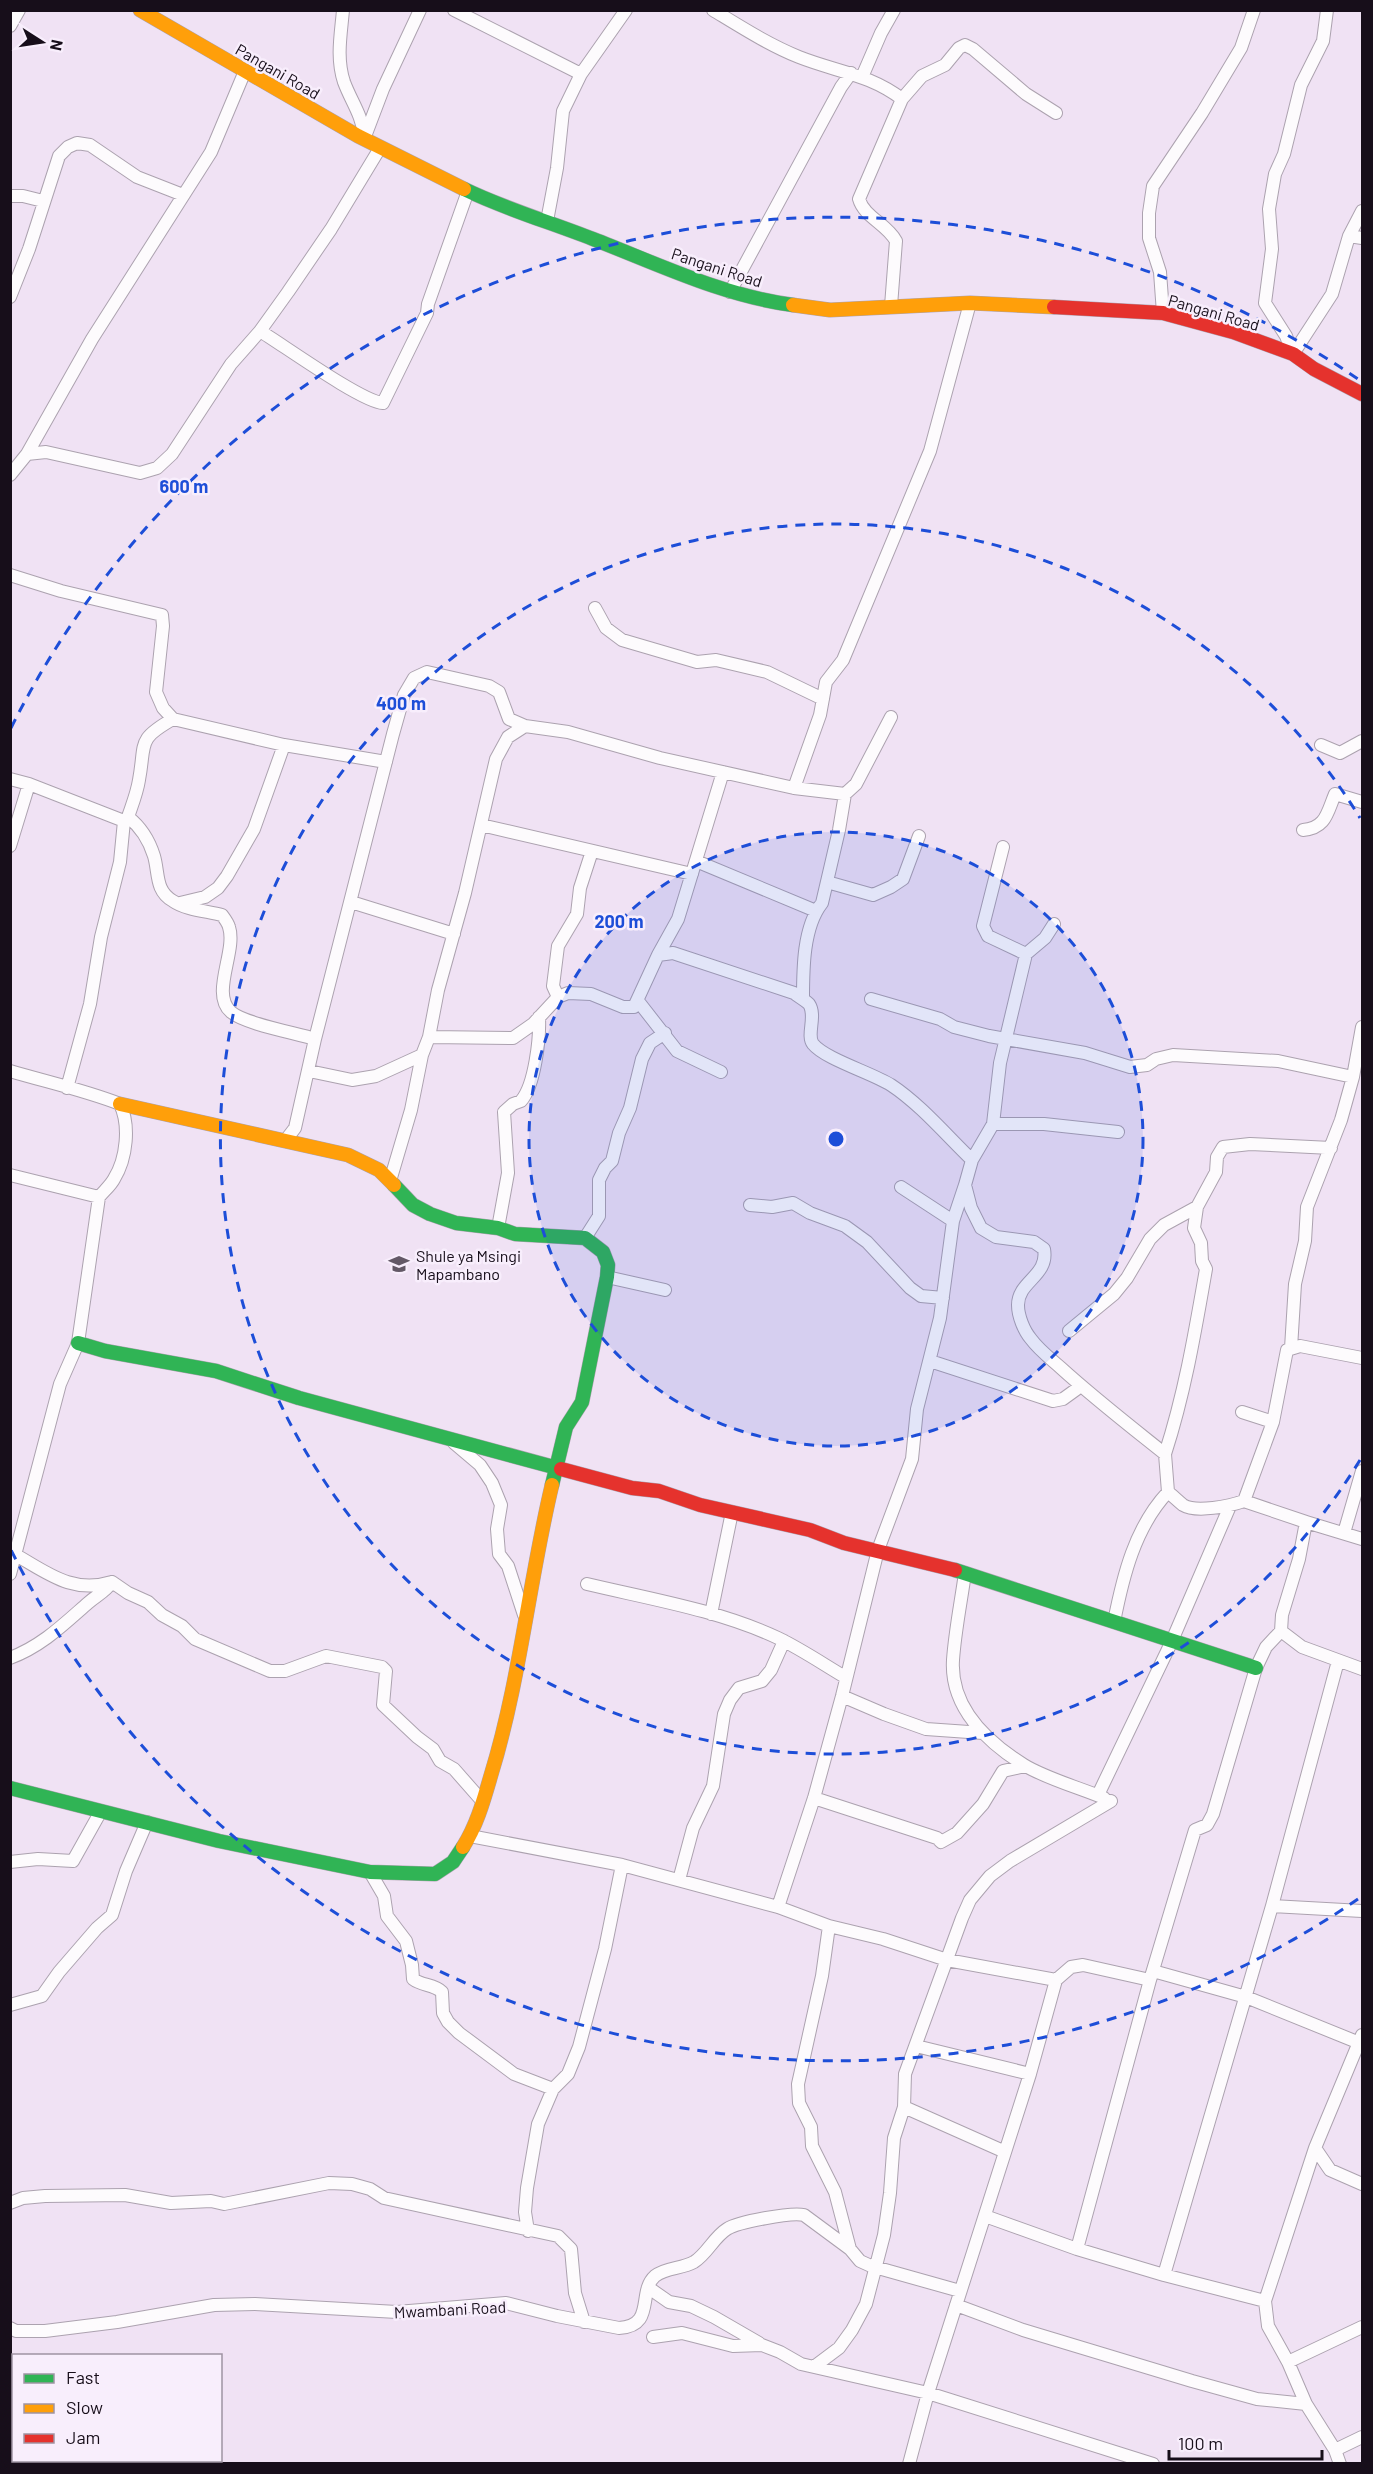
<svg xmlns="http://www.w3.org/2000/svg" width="1373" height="2474" viewBox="0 0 1373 2474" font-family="Barlow,sans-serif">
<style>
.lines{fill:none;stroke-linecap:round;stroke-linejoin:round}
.street-casing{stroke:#aca2af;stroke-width:14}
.fast-casing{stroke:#aca2af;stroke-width:15}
.slow-casing{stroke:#aca2af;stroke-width:15}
.jam-casing{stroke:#aca2af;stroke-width:15}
.street{stroke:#fdfbfd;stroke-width:12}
.fast{stroke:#30b455;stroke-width:14}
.slow{stroke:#ff9f0a;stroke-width:14}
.jam{stroke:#e5322d;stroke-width:14}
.ring{fill:none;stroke:#1d4ed8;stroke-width:3;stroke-dasharray:10 8}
.labels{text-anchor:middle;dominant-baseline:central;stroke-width:5;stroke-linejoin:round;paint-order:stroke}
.street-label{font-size:16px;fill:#170e1a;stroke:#f8eefc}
.poi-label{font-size:16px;fill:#170e1a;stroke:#f8eefc;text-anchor:start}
.centre{fill:#1d4ed8;stroke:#f8eefc;stroke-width:3}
.ring-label{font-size:18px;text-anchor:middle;font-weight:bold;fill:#1d4ed8;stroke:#f8eefc;stroke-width:5;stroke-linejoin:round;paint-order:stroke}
</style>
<rect width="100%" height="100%" fill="#f0e2f4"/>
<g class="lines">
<!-- street casing -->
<g class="street-casing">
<path id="street" d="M343 10C341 34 336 58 344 82 351 101 362 115 364 135
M454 10 581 74
M713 10C741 27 769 45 799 57 837 72 869 74 902 99
M10 26 19 10
M862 77 881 33 894 10
M364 139 383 89 420 10
M10 196H23L43 201
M547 221 557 168 563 111 581 74 626 10
M1349 236 1362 238
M730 292 841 87 851 73
M10 297 29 249 59 156 68 147 77 143 90 145 137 177 183 195
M891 306 896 241C887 224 864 217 859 199L902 99 922 76 945 65 959 48 965 45 973 49 1026 94 1056 113
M1163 313 1160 272 1149 238V213L1153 186 1202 113 1241 48 1254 10
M260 331C283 345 362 402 383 403L427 313 428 304 468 191
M1293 354 1286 336 1265 303 1272 249 1269 209 1275 174 1284 154 1301 85 1323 41 1327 10
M1293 354 1332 294 1349 236 1362 211
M27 454 92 339 211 152 245 71
M10 475 27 454 46 452 140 473 157 468 172 454 231 364 260 331 288 292 331 229 380 148
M10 575 61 591 162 615 163 626 156 692 163 708 173 719 284 745 386 762
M595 608 606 628 622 640 697 662 716 660 767 672 823 699
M1321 745 1340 753 1362 741
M10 779 29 784 124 821 128 817C141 827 149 840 154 856 159 873 155 891 173 901 186 910 207 911 222 915 225 919 228 923 229 927 237 951 210 994 231 1012 245 1024 296 1033 315 1039
M794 788 820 715 826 682 843 660 930 451 970 303
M128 817C132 805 137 793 139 780 146 743 136 740 173 719
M481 825 692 874
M1303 830C1326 828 1327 813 1335 794L1362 802
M10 846 29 784
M1003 847 983 926 988 936 1026 954
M696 861 816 911
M827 882 873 895 891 887 903 879 919 836
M351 902 454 934
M180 903 205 897 218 888 227 876 254 829 284 745
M1054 924 1045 938 1026 954 1000 1063 993 1124 972 1160 965 1185 971 1208 981 1228 996 1237 1034 1242 1044 1249C1049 1276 1018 1281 1018 1305 1018 1316 1024 1331 1031 1339 1039 1350 1051 1359 1061 1368 1094 1398 1130 1426 1165 1454L1168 1492C1173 1496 1178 1501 1183 1505 1196 1513 1230 1506 1244 1501L1306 1522 1299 1559 1282 1615 1281 1631 1302 1647 1362 1669
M658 955 678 919 723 772
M558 997 553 986 558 946 577 914 580 888 592 851
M803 999C803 969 803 927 822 903L839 830 845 794 856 784 891 717
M871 999 940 1019 954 1027 989 1036 1085 1053 1130 1067 1147 1065 1156 1059 1173 1055 1278 1061 1353 1077
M638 1001 677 1051 721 1072
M429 1037 513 1038 533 1024 558 997 568 993 591 994 623 1007H634L658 955 673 953 794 993C799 997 805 1000 809 1004 817 1016 806 1035 813 1044 825 1059 872 1073 891 1085 920 1104 947 1136 972 1160
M10 1071C47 1082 84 1090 120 1104 130 1125 127 1158 114 1179 111 1185 104 1191 99 1197L10 1175
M309 1071 352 1080 376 1076 422 1055
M67 1088 90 1004 101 937 120 862 124 821
M993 1124H1044L1118 1132
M285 1141 295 1128 315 1039 393 734 404 695 414 678 427 672 489 686 499 692 509 719 525 726
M390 1181 411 1110 422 1055 429 1037 438 990 465 893 496 759 508 737 525 726 568 732 660 758 794 788 845 794
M901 1187 953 1221
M750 1205 772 1207 793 1203 810 1213 845 1226 867 1242 910 1288 921 1296 943 1298
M498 1228 508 1173 504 1112 513 1104 521 1101C535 1085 540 1038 539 1017
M585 1238 599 1216V1180L605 1168 612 1161 619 1133 630 1108 642 1059 650 1043 665 1033
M607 1277 665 1290
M1069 1331 1114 1294 1127 1278 1150 1239 1164 1225 1197 1207 1216 1172 1217 1157 1223 1147 1250 1144 1331 1148
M1291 1348 1295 1284 1305 1241 1307 1207 1341 1120 1353 1077 1362 1027
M930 1361 1053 1401 1063 1399 1081 1386
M1242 1412 1273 1422
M454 1443 480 1465 492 1483 501 1505 497 1529 499 1554 508 1566 524 1615
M1165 1454C1185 1392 1195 1332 1206 1269L1202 1261 1201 1243 1194 1228 1197 1207
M1244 1501 1273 1422 1287 1350 1300 1346 1362 1358
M1306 1522 1362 1539
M1344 1533 1362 1471
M16 1555C49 1574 73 1594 112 1582L128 1593 148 1602 162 1615 182 1626 195 1639 270 1671H285L326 1656 382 1667 386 1671 383 1705 417 1737 433 1749 440 1761 454 1769 483 1802
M965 1573C961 1602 955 1631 953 1660 950 1707 987 1742 1024 1765 1045 1778 1080 1788 1104 1798
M10 1574 60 1384 78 1343 99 1197
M587 1584C650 1599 718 1610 778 1638 801 1649 823 1664 845 1677
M711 1614 732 1512
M1114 1622C1123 1576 1135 1527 1168 1492
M10 1658C42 1646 64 1624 88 1603 97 1595 105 1592 112 1582
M842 1696 884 1714 926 1729 983 1733
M1098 1795 1171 1643 1230 1506
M814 1798 937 1838 941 1842 957 1833 983 1804 1003 1771 1025 1766
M470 1836 622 1865 778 1907 829 1926 883 1939 947 1960 1056 1980
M10 1862 38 1859 73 1861 101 1811
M370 1872 384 1896 387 1916 406 1941 412 1965 413 1979C422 1986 434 1984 442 1992L443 2013 448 2022 459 2033 514 2074 553 2089
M679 1880 693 1828 713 1786 724 1714 730 1700 739 1688 762 1681 771 1670 784 1641
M1272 1906 1362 1911
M778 1907 814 1798 842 1696 878 1550 912 1459 917 1409 940 1318 953 1221 965 1185
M829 1926 822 1976 798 2084 799 2103 811 2127 812 2146 835 2192 850 2249
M1153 1971 1246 1997 1362 2044
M10 2005 42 1996 59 1972 97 1928 112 1915 126 1871 147 1822
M916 2046 1030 2074
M1315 2148 1330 2170 1362 2184
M1003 2151 904 2107 905 2074 962 1918 970 1900 990 1876 1010 1861 1111 1801
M10 2203 23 2198 45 2196 125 2195 171 2203 211 2201 224 2204 329 2183 352 2184 370 2189 384 2198 558 2236 571 2249 575 2293 584 2322
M985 2216 1077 2249 1164 2275 1265 2301
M528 2231 525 2212 527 2188 538 2124 553 2089 568 2074 579 2047 605 1949 622 1865
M1077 2249 1150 1980 1195 1830 1207 1825 1213 1814 1256 1668 1266 1647 1281 1631
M1164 2275 1272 1906 1338 1661
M649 2288 669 2302 691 2306 714 2317 759 2343
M956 2305 1023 2330 1192 2381 1257 2399 1306 2404
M10 2328 16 2331H45L117 2322 214 2305 255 2304 397 2312 506 2303 557 2316 619 2328C656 2326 637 2292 655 2276 666 2267 682 2269 694 2262 707 2254 714 2237 727 2229 738 2222 791 2212 804 2215L850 2249 860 2261 871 2266 960 2291
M653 2337 682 2333 733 2346 762 2345 780 2352 801 2364 928 2393 1153 2464
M1288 2362 1362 2327
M815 2366 839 2348 852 2330 866 2304 884 2235 890 2193 894 2138 904 2107
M1335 2450 1362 2437
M909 2464 928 2393 1030 2074 1056 1980 1071 1967 1083 1965 1150 1980
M1340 2464 1335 2450 1306 2404 1288 2362 1268 2326 1265 2301 1315 2148 1362 2035"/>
</g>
<!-- fast casing -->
<g class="fast-casing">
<path id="fast" d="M464 189C505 209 550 222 593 239 658 264 723 296 793 305
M394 1185 413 1205 430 1214 456 1223 498 1228 515 1234 585 1238 603 1252 608 1265 607 1277 582 1402 566 1427 552 1485
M78 1343 105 1351 216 1371 299 1398 561 1469
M955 1570 1256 1668
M10 1788 219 1841 370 1872 435 1874 453 1862 463 1847"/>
</g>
<!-- slow casing -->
<g class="slow-casing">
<path id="slow" d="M140 10 358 136 464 189
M793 305 830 310 970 303 1054 307
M120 1104 348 1155 379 1170 394 1185
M463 1847C477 1825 484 1799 491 1775 520 1681 529 1581 552 1485"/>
</g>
<!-- jam casing -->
<g class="jam-casing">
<path id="jam" d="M1054 307 1163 313 1233 332 1293 354 1314 369 1362 394
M561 1469 632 1488 659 1491 700 1505 810 1530 844 1543 955 1570"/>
</g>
<!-- street -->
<use href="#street" class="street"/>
<!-- fast -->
<use href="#fast" class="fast"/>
<!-- slow -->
<use href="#slow" class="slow"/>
<!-- jam -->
<use href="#jam" class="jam"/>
</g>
<!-- distance rings -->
<circle cx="836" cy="1139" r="307" fill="#1d4ed8" fill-opacity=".12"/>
<g class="ring">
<circle cx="836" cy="1139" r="307"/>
<path d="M1360 1460A615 615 0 1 1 1360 818"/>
<path d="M1358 1899A922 922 0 0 1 11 1550M11 728A922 922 0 0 1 1358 379"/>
</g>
<!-- icons -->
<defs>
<g id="school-bare" transform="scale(1.62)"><path d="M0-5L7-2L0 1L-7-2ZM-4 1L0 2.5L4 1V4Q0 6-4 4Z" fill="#635866" stroke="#f8eefc" stroke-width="2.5" paint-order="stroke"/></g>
</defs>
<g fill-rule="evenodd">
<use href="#school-bare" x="399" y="1264"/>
</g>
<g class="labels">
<!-- street labels -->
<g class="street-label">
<text transform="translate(278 71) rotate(30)">Pangani Road</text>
<text transform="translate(717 267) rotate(18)">Pangani Road</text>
<text transform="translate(1214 312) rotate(16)">Pangani Road</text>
<text transform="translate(450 2309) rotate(-3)">Mwambani Road</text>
</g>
<!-- poi labels -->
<g class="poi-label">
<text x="416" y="1255">Shule ya Msingi<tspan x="416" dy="18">Mapambano</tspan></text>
</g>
</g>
<circle cx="836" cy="1139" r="9" class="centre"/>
<g class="ring-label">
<text x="184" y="493">600 m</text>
<text x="401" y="710">400 m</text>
<text x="619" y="928">200 m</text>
</g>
<!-- border -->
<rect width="1373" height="2474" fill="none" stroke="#170e1a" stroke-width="24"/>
<!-- legend -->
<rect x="12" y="2354" width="210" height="108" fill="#f8eefc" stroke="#9e94a2" stroke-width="1.5"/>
<rect x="24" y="2374" width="30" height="9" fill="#30b455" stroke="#9e94a2" stroke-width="1.5"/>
<text x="66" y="2384" font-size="18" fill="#170e1a">Fast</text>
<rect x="24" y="2404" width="30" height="9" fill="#ff9f0a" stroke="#9e94a2" stroke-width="1.5"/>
<text x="66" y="2414" font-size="18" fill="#170e1a">Slow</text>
<rect x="24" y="2434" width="30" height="9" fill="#e5322d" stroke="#9e94a2" stroke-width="1.5"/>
<text x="66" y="2444" font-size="18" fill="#170e1a">Jam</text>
<!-- north arrow -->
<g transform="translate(42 42) rotate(102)" stroke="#f8eefc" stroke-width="4.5" paint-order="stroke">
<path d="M0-4.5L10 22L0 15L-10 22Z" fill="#170e1a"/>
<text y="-9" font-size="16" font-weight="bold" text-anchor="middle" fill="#170e1a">N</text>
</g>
<!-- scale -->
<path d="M1169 2450v9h153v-9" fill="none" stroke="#170e1a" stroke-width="3"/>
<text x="1178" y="2450" font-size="18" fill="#170e1a" stroke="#f8eefc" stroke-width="4.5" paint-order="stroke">100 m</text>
</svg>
